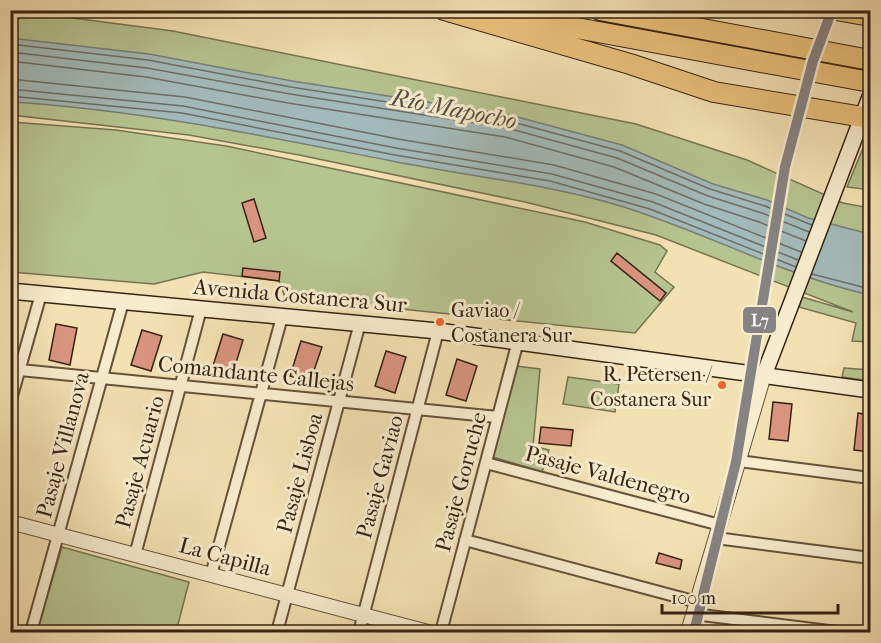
<svg xmlns="http://www.w3.org/2000/svg" width="881" height="643" viewBox="0 0 881 643" font-family="'IM FELL French Canon',serif">
<style>
.green{fill:#b6c490;stroke:#767452;stroke-width:1.5}
.water{fill:#a3baba;stroke:#777e77;stroke-width:1.5}
.lines{fill:none;stroke-linecap:round;stroke-linejoin:round}
.shore{stroke:#6c6e66;stroke-width:1.5}
.building{fill:#d9947f;stroke:#362313;stroke-width:1.5}
.minor-casing{stroke:#66523b;stroke-width:14}
.tertiary-casing{stroke:#66523b;stroke-width:16}
.secondary-casing{stroke:#362313;stroke-width:18}
.motorway-casing{stroke:#362313;stroke-width:22}
.minor{stroke:#f8ecce;stroke-width:10}
.tertiary{stroke:#f8ecce;stroke-width:14}
.secondary{stroke:#f8ecce;stroke-width:15}
.motorway{stroke:#eac07a;stroke-width:20}
.metro-1-casing{stroke:#f8ecce;stroke-width:15}
.metro-1{stroke:#868383;stroke-width:10}
.bus-dot{fill:#f26522;stroke:#f8ecce;stroke-width:2}
.labels{text-anchor:middle;dominant-baseline:central;stroke-width:6;stroke-linejoin:round;paint-order:stroke}
.bus-label{font-size:20px;fill:#362313;stroke:#f8ecce;text-anchor:start}
.street-label{font-size:22px;fill:#362313;stroke:#f8ecce}
.water-label{font-size:24px;font-style:italic;fill:#575045;stroke:#f8ecce}
.line-badge{stroke:#f8ecce;stroke-width:2}
.badge-label{font-size:16px;text-anchor:middle;font-weight:bold;fill:#fff}
</style>
<rect width="100%" height="100%" fill="#f4e1b3"/>
<filter id="stains"><feTurbulence type="fractalNoise" baseFrequency=".00333" numOctaves="4"/><feColorMatrix values="0 0 0 0 .2 0 0 0 0 .09 0 0 0 0 .02 0 0 0 .5 -.17"/></filter>
<radialGradient id="worn" r=".72"><stop offset=".6" stop-color="#630" stop-opacity="0"/><stop offset="1" stop-color="#630" stop-opacity=".3"/></radialGradient>
<!-- green -->
<path class="green" d="M10 16 65 17 173 31 636 124 747 160 843 203 870 208V342L852 341 856 323 799 307 802 297 853 312 656 235 525 202 299 155 189 135 11 115Z
M11 122 116 130 226 146 585 222 660 245 667 251 655 272 674 287 635 333 285 297 279 281 203 272 154 284 11 272Z
M870 135V190L847 187 868 136Z
M516 366 540 369 533 446 549 450 542 472 493 457Z
M844 368 870 370V381L842 377Z
M568 377 619 384 615 412 563 404Z
M62 547 189 582 176 632H57L38 627Z"/>
<!-- water -->
<path class="water" d="M10 38 149 54 292 81 510 115 622 145 713 184 767 200 808 218 870 234V295C781 275 702 230 614 204 541 183 466 176 392 161 263 136 141 110 11 102Z"/>
<g class="lines">
<!-- shore -->
<path class="shore" d="M10 44 148 60 291 87 509 121 620 151 710 189 765 206 812 225
M10 52 147 68 290 94 507 128 617 158 708 196 762 213 809 232
M10 61 146 77 288 103 505 137 614 167 704 204 759 222 806 241
M10 79 185 97 398 139 554 165 656 194 801 252
M10 89 183 106 396 148 552 174 653 202 798 260
M10 96 182 113 395 155 550 181 650 209 796 267
M812 274 870 289"/>
</g>
<!-- building -->
<path class="building" d="M254 199 266 238 254 242 242 203Z
M617 253 666 293 660 301 611 261Z
M243 268 280 272 279 281 242 276Z
M56 324 77 328 70 365 49 360Z
M142 330 162 336 151 371 131 365Z
M223 334 243 340 232 376 212 369Z
M301 341 322 347 310 382 290 376Z
M386 351 406 357 395 393 375 386Z
M457 359 477 366 466 401 446 395Z
M773 402 792 404 788 441 769 439Z
M858 413 870 415V452L854 450Z
M541 427 573 430 571 446 539 443Z
M659 553 682 560 680 569 656 563Z"/>
<g class="lines">
<!-- minor casing -->
<g class="minor-casing">
<path id="minor" d="M10 369 498 417
M10 403 41 294
M739 461 870 478
M486 463 720 525
M716 538 870 558
M465 540 697 602
M135 555 201 309
M211 575 282 317
M694 614 837 632
M31 632 123 302
M277 632 360 323
M359 632 438 331
M441 632 518 341"/>
</g>
<!-- tertiary casing -->
<g class="tertiary-casing">
<path id="tertiary" d="M10 522 428 632
M688 632 764 375"/>
</g>
<!-- secondary casing -->
<g class="secondary-casing">
<path id="secondary" d="M10 291 438 331 870 390
M764 375 870 97"/>
</g>
<!-- motorway casing -->
<g class="motorway-casing">
<path id="motorway" d="M444 10 630 64 714 92 863 117
M600 10 870 60
M836 10 870 16
M495 13 870 82"/>
</g>
<!-- minor -->
<use href="#minor" class="minor"/>
<!-- tertiary -->
<use href="#tertiary" class="tertiary"/>
<!-- secondary -->
<use href="#secondary" class="secondary"/>
<!-- motorway -->
<use href="#motorway" class="motorway"/>
<!-- metro-1 casing -->
<g class="metro-1-casing">
<path id="metro-1" d="M694 632 736 462 785 167 813 61 832 10"/>
</g>
<!-- metro-1 -->
<use href="#metro-1" class="metro-1"/>
</g>
<!-- markers -->
<g class="bus-dot">
<circle cx="440" cy="322" r="5"/>
<circle cx="722" cy="385" r="5"/>
</g>
<g class="labels">
<!-- bus labels -->
<g class="bus-label">
<text x="451" y="310">Gaviao /<tspan x="451" dy="25">Costanera Sur</tspan></text>
<text x="711" y="374" text-anchor="end">R. Petersen /<tspan x="711" dy="25">Costanera Sur</tspan></text>
</g>
<!-- street labels -->
<g class="street-label">
<text transform="translate(300 296) rotate(5)">Avenida Costanera Sur</text>
<text transform="translate(256 374) rotate(6)">Comandante Callejas</text>
<text transform="translate(63 445) rotate(-75)">Pasaje Villanova</text>
<text transform="translate(140 462) rotate(-75)">Pasaje Acuario</text>
<text transform="translate(300 473) rotate(-75)">Pasaje Lisboa</text>
<text transform="translate(608 475) rotate(15)">Pasaje Valdenegro</text>
<text transform="translate(380 477) rotate(-75)">Pasaje Gaviao</text>
<text transform="translate(461 482) rotate(-75)">Pasaje Goruche</text>
<text transform="translate(225 557) rotate(15)">La Capilla</text>
</g>
<!-- water labels -->
<g class="water-label">
<text transform="translate(454 109) rotate(11)">Río Mapocho</text>
</g>
</g>
<rect class="line-badge" x="742" y="306" width="35" height="28" rx="6" fill="#868383"/>
<g class="badge-label">
<text x="760" y="326">L7</text>
</g>
<!-- margin -->
<rect width="881" height="643" fill="none" stroke="#f4e1b3" stroke-width="36"/>
<rect x="12" y="12" width="857" height="619" fill="none" stroke="#362313" stroke-width="3"/>
<rect x="18" y="18" width="845" height="607" fill="none" stroke="#362313" stroke-width="1.5"/>
<!-- scale -->
<path d="M662 604v9h176v-9" fill="none" stroke="#362313" stroke-width="3"/>
<text x="671" y="604" font-size="18" fill="#362313" stroke="#f8ecce" stroke-width="4.5" paint-order="stroke">100 m</text>
<rect width="100%" height="100%" filter="url(#stains)"/>
<rect width="100%" height="100%" fill="url(#worn)"/>
</svg>
